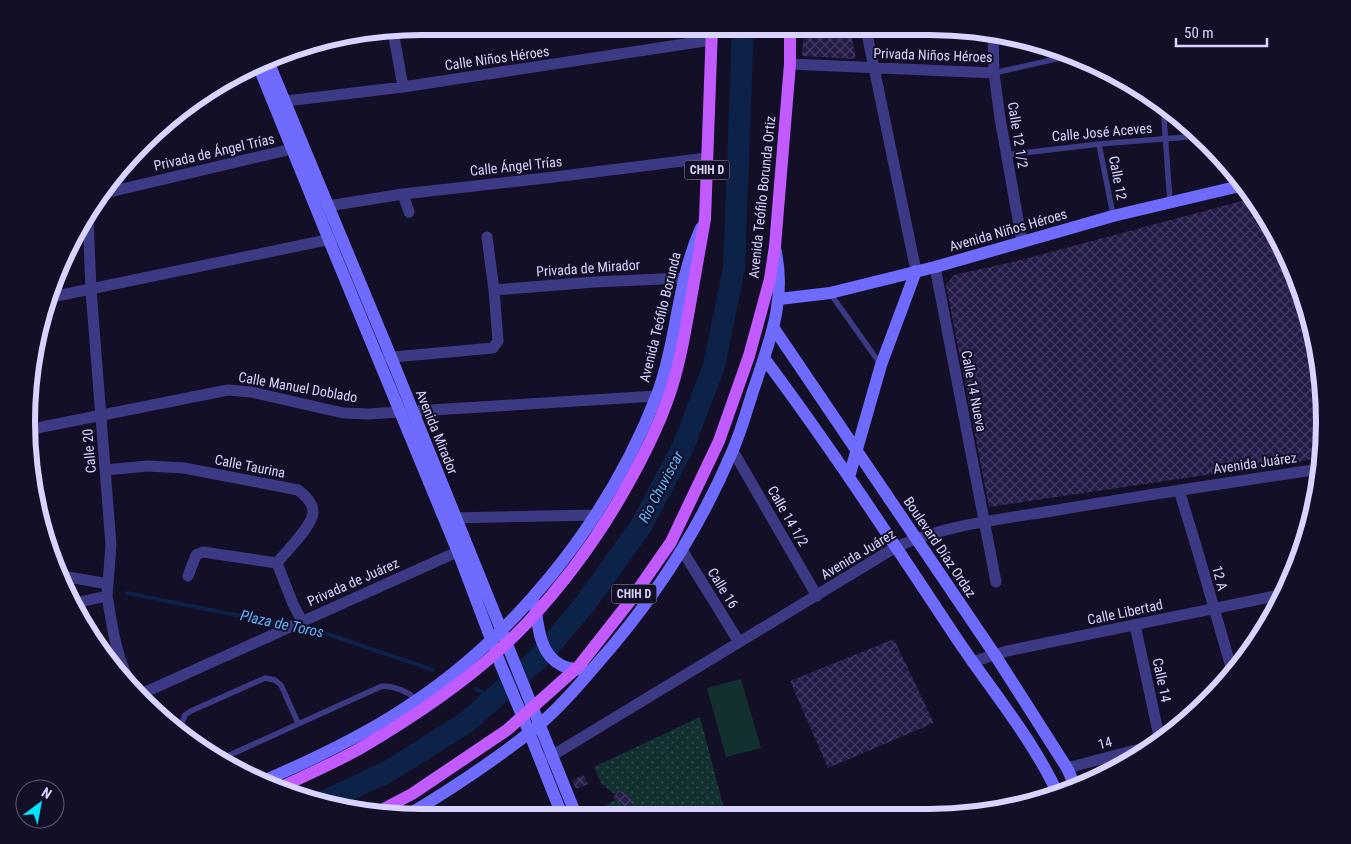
<svg xmlns="http://www.w3.org/2000/svg" width="1351" height="844" viewBox="0 0 1351 844" font-family="'Roboto Condensed',sans-serif">
<style>
.grass{fill:url(#grass-dots)}
.garden{fill:#12302f}
.lines{fill:none;stroke-linecap:round;stroke-linejoin:round}
.stream{stroke:#0c2248;stroke-width:4}
.river{stroke:#0c2248;stroke-width:22}
.building{fill:url(#building-cross-hatch)}
.lane{stroke:#3d3a85;stroke-width:5.5}
.street{stroke:#3d3a85;stroke-width:11}
.secondary{stroke:#6f6bff;stroke-width:12}
.primary{stroke:#c25bff;stroke-width:12}
.primary-bridge{stroke:#c25bff;stroke-width:12}
.labels{text-anchor:middle;dominant-baseline:central;stroke-width:4;stroke-linejoin:round;paint-order:stroke}
.shield{fill:#130f26;stroke:#9e99be;stroke-width:1}
.shield-label{font-size:12px;font-weight:bold;fill:#d9d4ff}
.street-label{font-size:14px;fill:#d9d4ff;stroke:#130f26}
.water-label{font-size:15px;font-style:italic;fill:#62b6ff;stroke:#130f26}
.rim{fill:none;stroke:#d9d4ff;stroke-width:6}
</style>
<defs>
<pattern id="grass-dots" width="8" height="8" patternUnits="userSpaceOnUse" patternTransform="scale(1.25)"><rect width="8" height="8" fill="#12302f"/><path d="M2 2h.1M6 6h.1" fill="none" stroke="#344d4e" stroke-width="1.8" stroke-linecap="round"/></pattern>
<pattern id="building-cross-hatch" width="8" height="8" patternUnits="userSpaceOnUse" patternTransform="scale(1.25)"><rect width="8" height="8" fill="#241b47"/><path d="M0 0l8 8M0 8l8-8" fill="none" stroke="#433b63"/></pattern>
</defs>
<rect width="100%" height="100%" fill="#130f26"/>
<!-- grass -->
<path class="grass" d="M700 717 726 816 600 815 608 804 616 800 613 798 615 795 601 783 594 767Z"/>
<!-- garden -->
<path class="garden" d="M741 679 761 748 726 757 707 688Z"/>
<g class="lines">
<!-- stream -->
<path class="stream" d="M127 593 286 625
M298 627 316 630 433 670
M476 689 494 698"/>
<!-- river -->
<path class="river" d="M323 802 389 771 467 722 541 656 585 604 641 526 683 447 714 366 734 268 743 28"/>
</g>
<!-- building -->
<path class="building" d="M804 29H850L856 59 802 56Z
M1253 198 1272 224 1304 295 1321 371 1324 448 1322 458 989 507 946 285 954 275 1017 261Z
M894 639 934 723 828 768 790 681Z
M584 775 588 784 576 789 572 780Z
M619 790 633 800 627 808 613 798Z"/>
<g class="lines">
<!-- lane -->
<path class="lane" d="M994 73 1074 55
M1163 104 1170 202
M1099 144 1113 215
M1006 155 1099 144 1200 136
M830 293 881 365
M188 740 182 723 185 715 191 711 265 678 275 680 281 685 298 723
M221 759 382 686C395 686 406 691 417 699"/>
<!-- street -->
<path class="street" d="M866 29 916 271
M393 31 403 87
M993 33 994 73 1000 118 1022 242
M790 64 994 73
M286 101 403 87 711 40
M101 194 300 147
M403 194 409 212
M328 206 403 194 554 177 707 158
M88 218 91 290 111 545 107 596 114 636 120 659 128 679
M935 267 996 582
M494 290 594 282 684 278
M47 298 336 238
M382 358 493 348 498 341 494 290 487 237
M27 430 228 390 251 392 343 413 368 414 656 396
M733 451 817 596
M106 470 147 466 184 468 298 490C305 495 313 502 313 512 313 526 286 551 277 563L293 604 302 621
M1179 490 1197 549 1233 674
M448 518 596 515
M682 550 739 642
M63 576 108 584
M188 576 196 555 203 552 277 563
M75 603 107 596
M1135 625 1159 736 1158 741
M972 662 1007 651 1285 594
M141 694 466 548
M545 760 896 547C946 524 1004 519 1058 510 1145 495 1233 482 1320 469
M1067 768 1151 746"/>
<!-- secondary -->
<path class="secondary" d="M268 61 391 357 576 815
M258 65 329 240 458 552 500 663 529 732 562 815
M779 299 830 293 935 267 1113 216 1244 185
M773 327 995 655 1067 768 1076 788
M764 358C832 449 894 544 957 639 991 690 1032 738 1058 794
M849 477 881 365 916 271
M535 604C538 625 539 654 561 665 567 669 577 669 584 670
M261 782C305 763 348 743 389 718 509 646 607 524 657 395 677 341 677 281 701 228
M408 815C453 788 498 758 539 725 560 707 578 686 596 665 652 602 699 530 732 452 741 432 747 409 754 388 770 340 787 299 775 248"/>
<!-- primary -->
<path class="primary" d="M770 279 775 246 790 64V28
M689 310 705 219 712 28"/>
<!-- primary-bridge -->
<path class="primary-bridge" d="M277 789C304 776 332 764 359 749 419 714 480 673 528 622 564 583 598 537 624 491 644 456 663 419 674 380 681 357 685 333 689 310
M374 814 412 794 507 730 579 666 630 601 671 542 719 441 749 356 770 279"/>
</g>
<g class="labels">
<!-- shield labels -->
<g class="shield">
<rect x="684.5" y="160.5" width="45" height="19" rx="4"/>
<rect x="611.5" y="584.5" width="45" height="19" rx="4"/>
</g>
<g class="shield-label">
<text x="707" y="170">CHIH D</text>
<text x="634" y="594">CHIH D</text>
</g>
<!-- street labels -->
<g class="street-label">
<text transform="translate(933 55) rotate(2)">Privada Niños Héroes</text>
<text transform="translate(497 58) rotate(-8)">Calle Niños Héroes</text>
<text transform="translate(1102 132) rotate(-5)">Calle José Aceves</text>
<text transform="translate(1018 135) rotate(81)">Calle 12 1/2</text>
<text transform="translate(214 152) rotate(-13)">Privada de Ángel Trías</text>
<text transform="translate(516 166) rotate(-6)">Calle Ángel Trías</text>
<text transform="translate(1118 178) rotate(79)">Calle 12</text>
<text transform="translate(762 197) rotate(-84)">Avenida Teófilo Borunda Ortiz</text>
<text transform="translate(1008 230) rotate(-16)">Avenida Niños Héroes</text>
<text transform="translate(588 268) rotate(-4)">Privada de Mirador</text>
<text transform="translate(660 317) rotate(-76)">Avenida Teófilo Borunda</text>
<text transform="translate(298 387) rotate(10)">Calle Manuel Doblado</text>
<text transform="translate(974 391) rotate(79)">Calle 14 Nueva</text>
<text transform="translate(437 432) rotate(68)">Avenida Mirador</text>
<text transform="translate(89 451) rotate(-95)">Calle 20</text>
<text transform="translate(1255 463) rotate(-8)">Avenida Juárez</text>
<text transform="translate(250 466) rotate(11)">Calle Taurina</text>
<text transform="translate(788 516) rotate(60)">Calle 14 1/2</text>
<text transform="translate(940 547) rotate(56)">Boulevard Díaz Ordaz</text>
<text transform="translate(858 554) rotate(-31)">Avenida Juárez</text>
<text transform="translate(1220 578) rotate(75)">12 A</text>
<text transform="translate(353 582) rotate(-24)">Privada de Juárez</text>
<text transform="translate(723 588) rotate(58)">Calle 16</text>
<text transform="translate(1125 612) rotate(-12)">Calle Libertad</text>
<text transform="translate(1162 680) rotate(78)">Calle 14</text>
<text transform="translate(1105 743) rotate(-15)">14</text>
</g>
<!-- water labels -->
<g class="water-label">
<text transform="translate(661 487) rotate(-62)">Rio Chuviscar</text>
<text transform="translate(282 624) rotate(12)">Plaza de Toros</text>
</g>
</g>
<!-- crop -->
<path d="M0 0H1351V844H0ZM422 35H929A387 387 0 0 1 1316 422V422A387 387 0 0 1 929 809H422A387 387 0 0 1 35 422V422A387 387 0 0 1 422 35Z" fill="#130f26" fill-rule="evenodd"/>
<path class="rim" d="M422 35H929A387 387 0 0 1 1316 422V422A387 387 0 0 1 929 809H422A387 387 0 0 1 35 422V422A387 387 0 0 1 422 35Z"/>
<!-- north arrow -->
<g transform="translate(40 804) rotate(32)"><circle r="24" fill="#130f26" stroke="#625e7d"/>
<path d="M0-4L9 19L0 12L-9 19Z" fill="#00e5ff"/>
<text y="-8" font-size="14" font-weight="bold" text-anchor="middle" fill="#d9d4ff">N</text>
</g>
<!-- scale -->
<path d="M1176 38v8h91v-8" fill="none" stroke="#d9d4ff" stroke-width="2.5"/>
<text x="1184" y="38" font-size="15" fill="#d9d4ff" stroke="#130f26" stroke-width="4" paint-order="stroke">50 m</text>
</svg>
